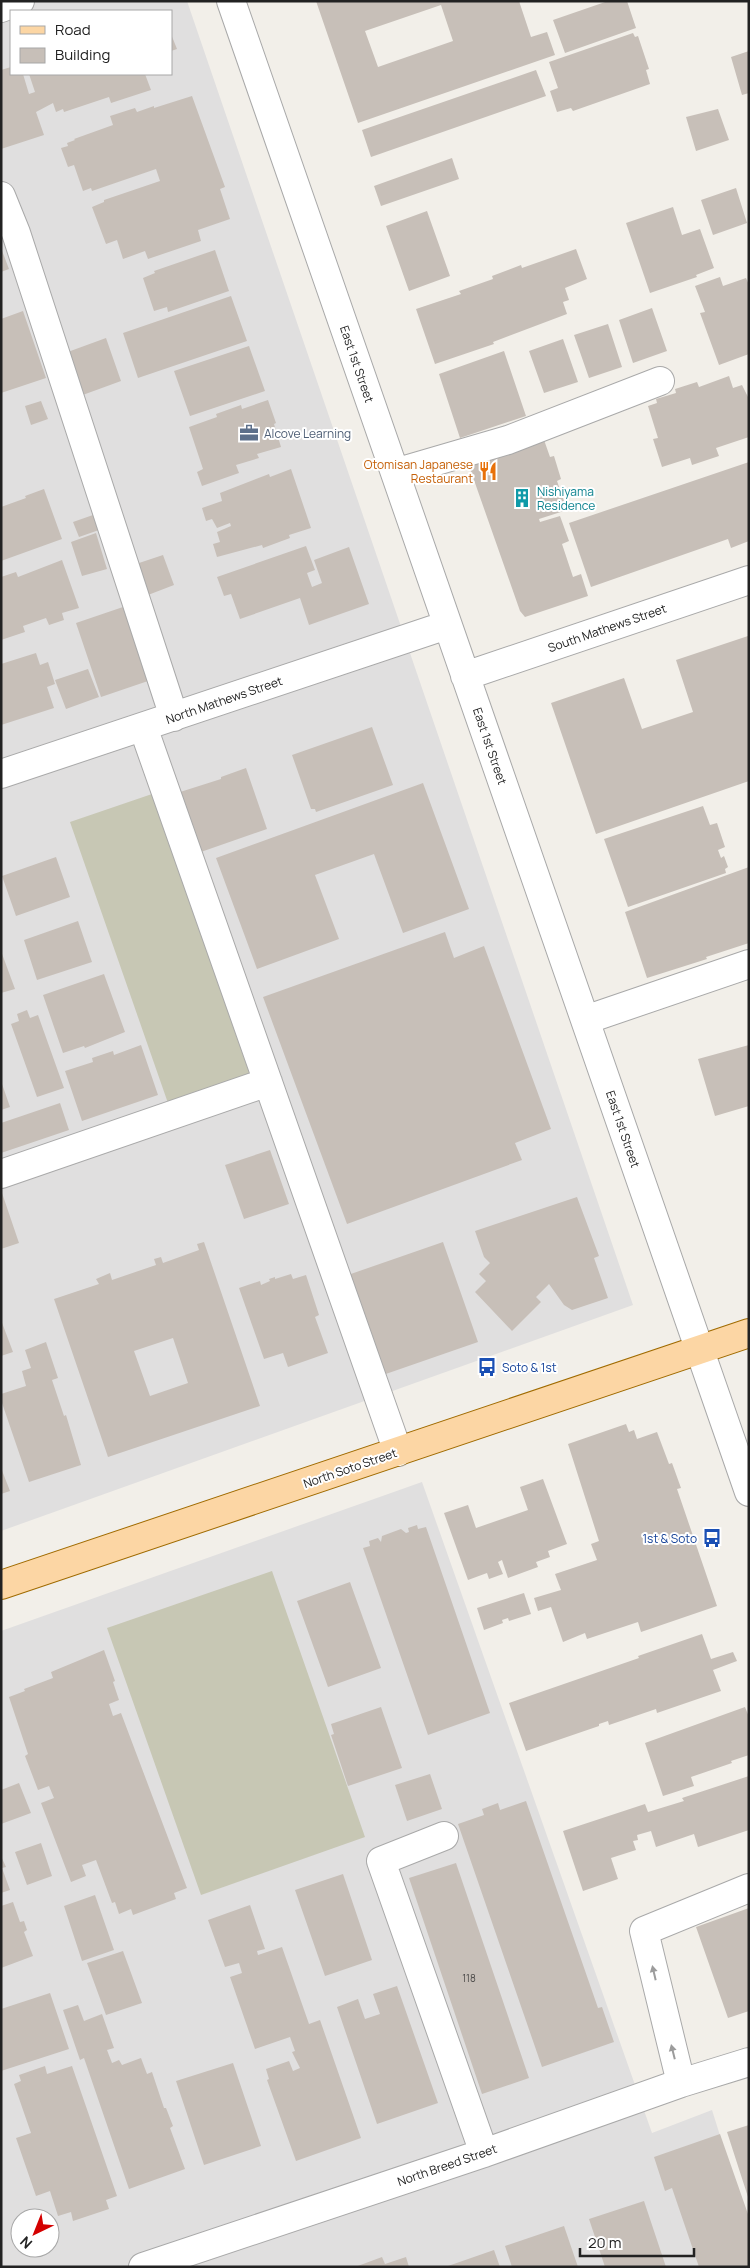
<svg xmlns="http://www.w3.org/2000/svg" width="750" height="2268" viewBox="0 0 750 2268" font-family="Manrope,sans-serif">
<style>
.residential{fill:#e0dfdf;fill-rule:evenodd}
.construction{fill:#c7c7b4}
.building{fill:#c7bfb8;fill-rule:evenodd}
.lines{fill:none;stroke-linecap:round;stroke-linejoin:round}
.minor-casing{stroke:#a9a9a9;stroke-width:30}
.major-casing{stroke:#a06b00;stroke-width:30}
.minor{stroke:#fff;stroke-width:28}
.major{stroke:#fcd6a4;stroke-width:28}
.oneway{fill:#9c9c9c}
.labels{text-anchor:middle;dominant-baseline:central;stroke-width:4;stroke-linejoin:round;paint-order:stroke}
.number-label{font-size:10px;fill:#4b4948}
.street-label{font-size:12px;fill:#222;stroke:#fff}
.service-label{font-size:12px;fill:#4e5e75;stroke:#fff;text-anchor:start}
.food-label{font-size:12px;fill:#c56008;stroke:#fff;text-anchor:end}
.culture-label{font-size:12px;fill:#0d838f;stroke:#fff;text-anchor:start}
.transit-label{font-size:12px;fill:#164399;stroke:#fff;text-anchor:start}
</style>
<rect width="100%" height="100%" fill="#f2efe9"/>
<!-- residential -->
<path class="residential" d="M1 1H187L633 1305 1 1531ZM11 11H171V74H11Z
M422 1482 652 2133 712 2110 749 2228V2267H1V1631ZM20 2218H50V2248H20Z"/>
<!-- construction -->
<path class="construction" d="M152 794 251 1078 169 1106 70 822Z
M272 1571 365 1837 201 1895 107 1628Z"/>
<!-- building -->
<path class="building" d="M316 1H519L531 37 547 32 555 55 358 123ZM441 5 453 41 378 67 365 31Z
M608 1H627L636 28 565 53 553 20Z
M633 33 635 37 638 36 649 69 646 70 650 84 573 111 571 108 557 112 550 91 558 88 549 62Z
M171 34 177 49 171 51Z
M749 51V93L742 95 731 57Z
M11 67V74H23L29 94 35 92 29 74H145L151 90 111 103 109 97 64 112 63 109 56 112 53 103 36 112 44 135 1 149V70Z
M536 70 546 96 371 157 362 130Z
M192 96 225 187 220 189 230 219 198 230 201 241 148 259 145 251 123 259 117 240 106 244 92 207 104 202V200L160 181 156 169 92 191 91 188 83 191 74 165 68 167 61 148 68 146 67 143 75 140 74 139 113 125 110 116 135 108 137 112 154 106V108Z
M718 109 729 140 696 151 686 117Z
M452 158 459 179 381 206 374 186Z
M736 188 747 223 713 235 701 200Z
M673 207 682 235 700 229 714 268 696 275 697 277 650 293 626 223Z
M427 211 450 276 409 291 386 226Z
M1 248 9 269 1 272Z
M576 249 587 279 565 288 569 300 563 302 567 314 493 342 494 344 435 364 416 309 461 294 459 291 493 279 492 276 521 265 522 268Z
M215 250 229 291 168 312 167 307 154 311 143 278 155 273 154 271Z
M720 277 723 286 746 278 749 285V354L719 365 700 313 705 312 695 286Z
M231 296 247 341 138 378 123 333Z
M652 308 667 351 633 363 619 320Z
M23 311 46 378 1 393V319Z
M608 324 622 367 589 378 574 335Z
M106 338 121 381 80 396 65 353Z
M563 339 578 382 544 393 529 351Z
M249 346 265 391 190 416 174 371Z
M504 351 526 416 460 438 439 374Z
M729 376 733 388 742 385 749 399V437L716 448 719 456 692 465 690 458 662 467 653 439 658 438 648 406 657 403 656 399 676 393 675 389 697 382 699 387Z
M268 400 276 423 274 424 281 447 257 454 259 458 236 465 239 473 202 486 197 472 203 469 189 427 217 417 216 414 241 405 242 409Z
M41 401 48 419 31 425 25 406Z
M543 437 550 457 554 456 561 479 557 481 567 510 539 519 540 522 560 516 569 541 562 544 573 577 581 574 588 596 525 617 520 611 468 463Z
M749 462V541L731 548 728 539 591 587 569 523Z
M291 469 311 528 289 535 290 538 263 548 262 545 217 557 213 544 220 542 217 532 231 526 230 523 217 528 212 519 206 521 202 508 222 501 220 493 269 474 270 477Z
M44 489 62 539 1 561V507L26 498 25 496Z
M93 515 99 530 79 537 73 522Z
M96 533 107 569 82 576 71 542Z
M306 546 315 570 307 573 312 587 322 583 314 560 349 547 369 604 309 625 300 598 240 619 231 594 224 596 217 577Z
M163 555 174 585 148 595 136 564Z
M62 560 79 608 62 613 64 620 49 625 46 618 23 626 25 632 1 640V577L16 572 18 577Z
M123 607 136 646 138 645 148 681 101 697 76 623Z
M748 636 749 781 596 834 551 703 624 678 642 729 693 712 676 660Z
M36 653 40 665 48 662 55 684 47 687 54 708 1 725V664Z
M88 669 99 697 66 709 55 680Z
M372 727 393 785 316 812 315 809H311L292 755Z
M246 768 267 829 198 853 177 793 221 779V777Z
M423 783 469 909 403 933 374 854 315 875 339 939 257 969 216 858Z
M703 806 710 825 717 823 725 847 718 850 721 858 724 856 728 867 725 869 726 873 628 907 604 839Z
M56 857 70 897 16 916 2 876Z
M749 867V943L706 957 707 959 647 978 625 912Z
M78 921 92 962 37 980 24 940Z
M445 932 454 958 484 946 551 1129 515 1143 522 1160 347 1224 263 997Z
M1 951 15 989 1 993Z
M104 974 125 1032 85 1048 84 1046 63 1053 43 995Z
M27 1010 30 1018 38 1015 64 1088 37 1097 11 1024 19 1021 17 1014Z
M141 1045 158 1095 82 1121 65 1071 93 1062 92 1058 113 1051 114 1055Z
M749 1045V1106L715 1116 698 1059Z
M1 1081 10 1107 1 1110Z
M60 1103 69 1130 1 1153V1123Z
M270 1150 289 1204 244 1219 225 1165Z
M1 1190 19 1243 1 1249Z
M577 1197 599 1256 594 1258 608 1298 572 1310 564 1305 549 1284 536 1297 541 1302 512 1331 475 1292 486 1281 479 1274 490 1263 484 1257 475 1231Z
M204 1242 260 1406 108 1457 54 1299 99 1284 96 1279 110 1273 112 1280 156 1265 154 1259 161 1257 163 1263 199 1250 197 1244ZM173 1338 188 1383 150 1396 134 1351Z
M443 1242 478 1342 380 1376 345 1276Z
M291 1274 293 1279 306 1275 319 1315 315 1317 328 1353 288 1367 283 1353 264 1359 239 1288 260 1281 261 1285 270 1281 269 1279 275 1277V1279Z
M1 1320 13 1352 1 1356Z
M46 1342 58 1378 52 1380 64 1416 66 1415 81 1465 29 1482 1 1400V1394L26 1386 22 1371 31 1368 25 1350Z
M626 1424 629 1432 634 1430 637 1439 657 1432 669 1464 672 1463 681 1488 677 1489 717 1606 641 1632 638 1622 587 1639 585 1633 563 1642 551 1607 538 1611 534 1598 561 1590 555 1574 597 1560 591 1544 599 1541 568 1444Z
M1 1468 10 1491 1 1494Z
M543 1479 567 1544 548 1551 550 1557 536 1562 538 1567 508 1578 502 1560 498 1562 503 1574 489 1579 487 1573 468 1580 444 1513 468 1505 476 1528 528 1510 520 1487Z
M417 1525 418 1529 426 1527 490 1713 428 1735 363 1548 370 1546 369 1541 378 1538 381 1542 382 1536 401 1529 406 1533 409 1532 408 1528Z
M350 1582 381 1668 328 1687 297 1601Z
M524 1593 531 1614 509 1621 508 1618 502 1620 503 1623 484 1630 477 1608Z
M702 1634 711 1659 733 1652 737 1661 713 1670 721 1691 657 1713 656 1709 609 1725 608 1721 599 1724V1726L526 1751 509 1703 639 1658 638 1656Z
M104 1650 115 1681 113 1682 119 1700 109 1704 113 1716 121 1713 187 1888 174 1893 176 1899 133 1915 131 1909 119 1914 115 1902 112 1903 96 1860 82 1865 86 1876 71 1882 41 1803 54 1798 49 1786 38 1790 25 1756 28 1754 9 1697 25 1691 24 1689 53 1678 51 1672Z
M381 1707 402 1768 348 1786 331 1735 334 1734 331 1724Z
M745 1707 749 1717V1755L731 1761 732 1763 691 1777 694 1786 663 1796 645 1743Z
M430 1774 442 1809 407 1821 395 1785Z
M749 1776V1830L698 1847 694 1834 656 1847 651 1831 637 1835 638 1840 633 1841 636 1850 611 1858 618 1879 583 1891 563 1831 645 1804 648 1812 684 1801 682 1798Z
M19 1783 31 1813 1 1824V1790Z
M526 1801 598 2008 602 2007 614 2042 542 2067 458 1824 484 1815 482 1809 498 1803 500 1810Z
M41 1843 52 1876 27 1885 15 1852Z
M1 1856 6 1867 2 1868 10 1890 1 1893Z
M456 1863 529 2078 482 2094 409 1878Z
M343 1874 372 1960 325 1976 295 1890Z
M95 1895 114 1950 82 1961 64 1906Z
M13 1902 20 1922 24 1921 27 1930 24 1932 33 1956 1 1968V1906Z
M250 1905 265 1949 257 1951 258 1955 282 1947 309 2024 320 2020 361 2138 296 2161 267 2080 269 2079 266 2069 289 2061 293 2071 300 2068 292 2052 295 2051 290 2037 255 2049 230 1977 242 1973 239 1963 225 1967 208 1920Z
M749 1908V2011L728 2018 696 1927Z
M123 1951 142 2003 106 2015 87 1963Z
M397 1986 438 2103 377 2124 337 2007 358 1999 365 2019 380 2014 373 1994Z
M50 1993 69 2049 1 2071V2009Z
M78 2005 84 2021 102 2014 114 2048 107 2050 112 2063 119 2060 122 2065 141 2058 147 2074 152 2072 164 2108H166L173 2126 170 2128 185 2169 129 2189 84 2058 80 2060 63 2010Z
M233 2063 261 2146 204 2165 176 2081Z
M45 2066 47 2074 72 2066 117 2196 106 2200 109 2209 73 2221 71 2212 58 2216 50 2191 36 2196 16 2138 31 2133 14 2084 21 2081 19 2075Z
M749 2125V2197H748L727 2132Z
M720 2134 749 2217V2267H699L672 2188 665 2191 654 2157Z
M644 2201 666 2267H605L589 2219Z
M564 2226 578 2267H512L505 2246Z
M494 2250 500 2267H448V2266Z
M382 2257 385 2264 406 2257 409 2267H355Z"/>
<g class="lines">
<!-- minor casing -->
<g class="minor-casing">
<path id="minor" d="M231 1 749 1492
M1 8 20 1
M1 196 16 233 174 717
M395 473 508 440 660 381
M465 676 749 580
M143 727 398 1452
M1 774 447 625
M585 1020 749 964
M1 1174 268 1082
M444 1836 381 1861 484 2153
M681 2083 644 1931 749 1888
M143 2267 484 2153 681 2083 749 2062"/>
</g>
<!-- major casing -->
<g class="major-casing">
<path id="major" d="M1 1585 749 1333"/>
</g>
<!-- minor -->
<use href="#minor" class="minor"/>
<!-- major -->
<use href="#major" class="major"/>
</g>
<!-- one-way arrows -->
<defs><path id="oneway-solid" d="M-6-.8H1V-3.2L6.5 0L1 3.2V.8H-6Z" transform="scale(1.25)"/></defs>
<g class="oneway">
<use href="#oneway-solid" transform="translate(654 1973) rotate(-103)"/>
<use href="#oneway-solid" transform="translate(673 2052) rotate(-104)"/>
</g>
<!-- icons -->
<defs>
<g id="office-bare" transform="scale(1.5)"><path d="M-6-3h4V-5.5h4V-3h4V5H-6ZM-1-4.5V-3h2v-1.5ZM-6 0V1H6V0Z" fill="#5c6f8a" stroke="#fff" stroke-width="2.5" paint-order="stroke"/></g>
<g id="restaurant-bare" transform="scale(1.5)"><path d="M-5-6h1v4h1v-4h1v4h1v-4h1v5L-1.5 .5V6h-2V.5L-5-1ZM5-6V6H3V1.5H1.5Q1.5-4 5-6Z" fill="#e8710a" stroke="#fff" stroke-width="2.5" paint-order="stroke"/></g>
<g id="building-bare" transform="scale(1.5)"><path d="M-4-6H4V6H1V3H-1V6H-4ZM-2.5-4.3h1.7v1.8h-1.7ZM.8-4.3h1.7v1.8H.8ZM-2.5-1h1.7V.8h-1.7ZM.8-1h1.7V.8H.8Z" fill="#0f9aa8" stroke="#fff" stroke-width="2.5" paint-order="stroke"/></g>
<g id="bus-bare" transform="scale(1.5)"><path d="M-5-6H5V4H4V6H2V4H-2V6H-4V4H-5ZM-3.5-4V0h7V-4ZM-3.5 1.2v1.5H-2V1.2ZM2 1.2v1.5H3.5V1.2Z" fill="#1a4fb4" stroke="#fff" stroke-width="2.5" paint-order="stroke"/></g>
</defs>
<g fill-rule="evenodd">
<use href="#office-bare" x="249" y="433"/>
<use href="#restaurant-bare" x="488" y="471"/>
<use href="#building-bare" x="522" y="498"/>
<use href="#bus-bare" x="487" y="1367"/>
<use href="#bus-bare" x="712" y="1538"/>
</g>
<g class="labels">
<!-- number labels -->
<g class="number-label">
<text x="469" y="1978">118</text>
</g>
<!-- street labels -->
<g class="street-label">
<text transform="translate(357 364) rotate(71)">East 1st Street</text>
<text transform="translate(607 628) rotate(-19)">South Mathews Street</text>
<text transform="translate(224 700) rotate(-19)">North Mathews Street</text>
<text transform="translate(490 746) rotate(71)">East 1st Street</text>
<text transform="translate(623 1129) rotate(71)">East 1st Street</text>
<text transform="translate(350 1468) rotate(-19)">North Soto Street</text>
<text transform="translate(447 2165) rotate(-19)">North Breed Street</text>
</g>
<!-- service labels -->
<g class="service-label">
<text x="264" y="433">Alcove Learning</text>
</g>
<!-- food labels -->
<g class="food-label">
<text x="473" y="464">Otomisan Japanese<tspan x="473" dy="14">Restaurant</tspan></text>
</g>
<!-- culture labels -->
<g class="culture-label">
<text x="537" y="491">Nishiyama<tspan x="537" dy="14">Residence</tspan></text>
</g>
<!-- transit labels -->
<g class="transit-label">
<text x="502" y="1367">Soto &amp; 1st</text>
<text x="697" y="1538" text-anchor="end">1st &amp; Soto</text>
</g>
</g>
<!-- border -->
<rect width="750" height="2268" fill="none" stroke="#222222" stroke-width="5"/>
<!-- legend -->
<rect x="10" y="10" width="162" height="65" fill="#ffffff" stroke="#a7a7a7"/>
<rect x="20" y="26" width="25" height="8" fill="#fcd6a4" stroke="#a7a7a7"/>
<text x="55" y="35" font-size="15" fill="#222222">Road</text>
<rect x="20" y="48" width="25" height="15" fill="#c7bfb8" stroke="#a7a7a7"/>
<text x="55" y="60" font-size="15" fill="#222222">Building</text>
<!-- north arrow -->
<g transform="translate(35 2233) rotate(223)"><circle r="24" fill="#ffffff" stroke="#a7a7a7"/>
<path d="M0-4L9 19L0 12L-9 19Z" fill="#d40000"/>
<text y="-8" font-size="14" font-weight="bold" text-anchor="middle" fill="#222222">N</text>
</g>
<!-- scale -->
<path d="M580 2248v8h114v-8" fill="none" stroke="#222222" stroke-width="2.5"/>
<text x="588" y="2248" font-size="15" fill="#222222" stroke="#ffffff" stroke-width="4" paint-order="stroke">20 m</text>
</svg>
